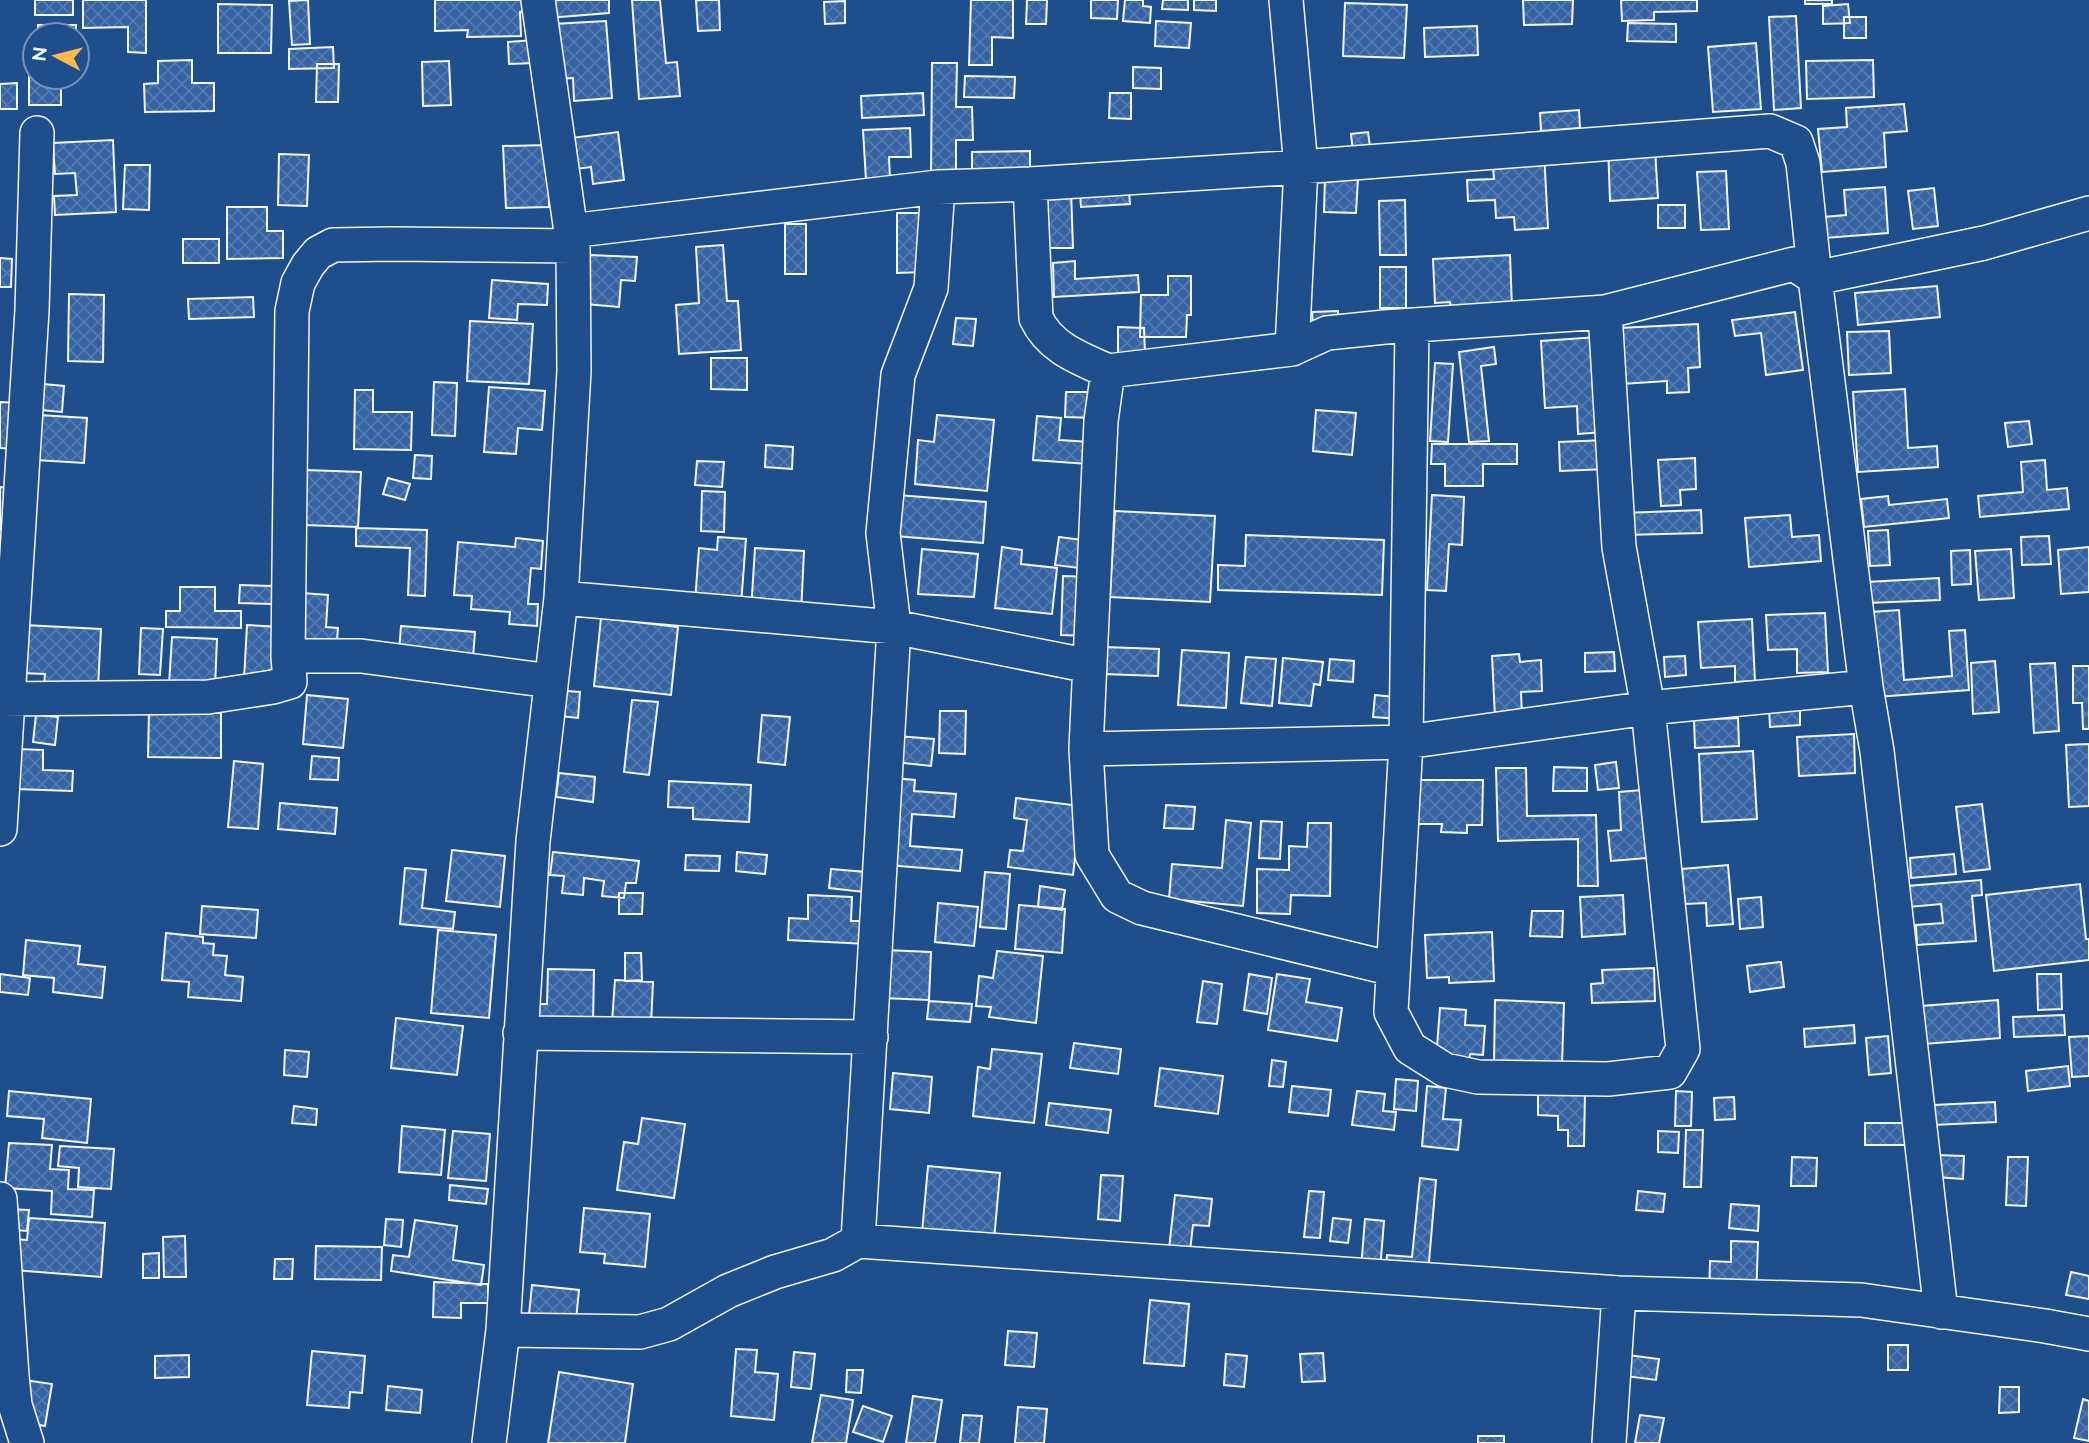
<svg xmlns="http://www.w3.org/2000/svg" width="2089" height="1443" viewBox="0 0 2089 1443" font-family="Raleway,sans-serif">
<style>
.building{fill:url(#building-cross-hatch);stroke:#f2f6ff;stroke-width:2}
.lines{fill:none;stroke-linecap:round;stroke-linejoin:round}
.street-casing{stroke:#f2f6ff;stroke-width:36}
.street{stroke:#1f4e8c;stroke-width:33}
</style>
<defs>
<pattern id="building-cross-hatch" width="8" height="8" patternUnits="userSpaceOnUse" patternTransform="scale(1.75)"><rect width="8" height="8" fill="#3563a3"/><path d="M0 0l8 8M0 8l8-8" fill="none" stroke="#537ab1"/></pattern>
</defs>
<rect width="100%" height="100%" fill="#1f4e8c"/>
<!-- building -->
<path class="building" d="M35 0H73V15H35Z
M83 0H146V53L128 52V27L83 28Z
M308 0 310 44 292 45 289 1Z
M435 0H531V11L520 12 521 36 467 37 468 30 435 31Z
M546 0H609V13L548 18Z
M632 0H660L666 63 677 62 680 96 639 99Z
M696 0H719L720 30 698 31Z
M971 0H1013V38L992 37V65H969Z
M1027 0H1047L1046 24H1026Z
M1091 0H1118L1117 19 1091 18Z
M1125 0H1143V6L1151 7 1150 23 1123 21Z
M1163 0H1188V10L1162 9Z
M1194 0H1216V11L1194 10Z
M1523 0H1573L1572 24 1524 25Z
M1621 0H1697V11L1654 12V20L1622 21Z
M1805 0H1832V4H1805Z
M845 1V23L825 24 824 2Z
M1345 3 1407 5 1404 58 1343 56Z
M218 4 272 5 271 53H218Z
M1848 4 1850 23 1823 24V6Z
M1796 16 1801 108 1774 110 1769 17Z
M1844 17H1866V38H1844Z
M606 21 612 98 574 101 573 78 557 79 553 24Z
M1156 21 1191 23 1189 48 1155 46Z
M1628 23 1676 24V42L1627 41Z
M38 25H76V35H38Z
M1477 26 1478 55 1425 57 1424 28Z
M534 40 535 63 509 64 508 42Z
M1756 43 1761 109 1713 112 1708 47Z
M333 47 334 68 289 69V49Z
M192 60V83H214V111L145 112 144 84 158 83V61Z
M1873 60 1874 97 1807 99 1806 61Z
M449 61 451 105 423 106 422 62Z
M29 63H35V77H61V105H29Z
M932 63H957L956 107H972L973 140H956V175H931Z
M317 64H339L338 102H316Z
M1133 67 1161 68V89L1133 88Z
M965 76 1015 77 1014 98 964 97Z
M17 83V109H0V84Z
M923 93 924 115 862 118 861 96Z
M1110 93H1131V119L1109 118Z
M1904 104 1907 131 1884 133 1886 167 1822 172 1818 129 1847 127 1846 108Z
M1579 110 1580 128 1541 131 1540 113Z
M910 128 911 157H889L890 179 866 180 863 130Z
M618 132 624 180 593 184 591 167 567 170 563 139Z
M1368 132 1372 160 1354 162 1351 134Z
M113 140 116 212 55 215 54 196 77 195 75 173 55 174 53 143Z
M1608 144 1655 149 1658 198 1610 201Z
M548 145 549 207 506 208 503 146Z
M1030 151V174L972 175V152Z
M1544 151 1548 228 1515 230 1514 217 1496 218 1495 200 1468 201 1467 180 1494 179 1493 166Z
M279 154 309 155 307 206 278 205Z
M125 165H150L149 210 123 209Z
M1726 171 1729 229 1701 230 1697 172Z
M1325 177 1358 178 1356 213 1324 212Z
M1128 179 1130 204 1081 207 1079 181Z
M1885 187 1888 233 1825 238 1824 217 1846 215 1844 190Z
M1934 188 1938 226 1913 229 1908 191Z
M1071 190 1073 248H1049L1047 191Z
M1405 200 1406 255H1380L1379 201Z
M1658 205H1685V228H1658Z
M227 207H267V231H283V258L227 259Z
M897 213H924L925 272 897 273Z
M785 224H806V274H785Z
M183 239H219V263H183Z
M723 245 727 301H738L741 350 679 354 676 305 699 303 696 247Z
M589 255 637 257 635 281 621 280 619 307 585 304Z
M1510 255 1512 308 1451 311 1450 302 1435 303 1433 259Z
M0 258 12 259 11 287H0Z
M1075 261V279L1138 275 1139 292 1054 297 1053 263Z
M1380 267H1406V308H1380Z
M1168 276H1191V315H1187L1186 337H1140L1141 295H1168Z
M492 280 548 284 547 305 518 304 517 320 489 318Z
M1937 286 1940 317 1858 325 1855 293Z
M69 294 104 295 103 362 68 361Z
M253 297 254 317 189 319 188 299Z
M1338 311 1339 340 1314 342 1312 312Z
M1795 312 1803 370 1766 375 1761 333 1735 336 1732 320Z
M956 318 976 319 973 346 953 344Z
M470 321 533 324 529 384 467 381Z
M1698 324 1700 367 1688 368 1689 392 1667 393V381L1622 384 1619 328Z
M1118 327 1144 328 1145 353H1118Z
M1889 331 1891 373 1849 375 1847 332Z
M1598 337 1604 432 1578 434 1577 406 1545 408 1541 341Z
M1494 347 1496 364 1481 366 1489 441 1469 442 1459 352Z
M711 358H747V390L711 389Z
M1435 363 1453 364 1448 442 1430 441Z
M434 382 457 383 455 436 432 435Z
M43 384 64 386 62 412 41 410Z
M489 387 545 391 542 430 518 428 516 454 484 452Z
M1905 389 1908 448 1937 446 1938 467 1858 472 1853 392Z
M355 390H373V412H412L411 450 354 449Z
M1066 392H1095L1094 418 1065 417Z
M0 402 22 403 18 449 0 448Z
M1316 410 1356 413 1352 455 1313 451Z
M39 415 87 418 84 463 36 460Z
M937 415 994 420 987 491 915 484 918 440 934 442Z
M1037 416 1061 418 1059 440 1090 442 1088 464 1033 460Z
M2029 421 2032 444 2008 447 2005 423Z
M1606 440 1607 469 1560 471 1559 442Z
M1432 444H1517V464H1483V486H1445V464H1431Z
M766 445 793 447 792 469 765 467Z
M415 455 432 456 431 479 413 478Z
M1695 458 1696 489 1680 490 1681 505 1661 506 1658 460Z
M2045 460 2047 490 2067 488 2069 509 1980 517 1978 496 2023 492 2021 462Z
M697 461 724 462 722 487 695 485Z
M306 470 361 472 358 527 304 525Z
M388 478 410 484 405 500 383 494Z
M0 487 9 488 6 530H0Z
M702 491 725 492 724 532 701 531Z
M897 495 986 502 983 543 894 536Z
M1432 495 1464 497 1462 545 1449 544 1446 591 1427 590Z
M1888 496 1889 505 1947 499 1949 518 1864 527 1861 499Z
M1701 510 1702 533 1625 535 1624 513Z
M1115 511 1215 516 1210 602 1110 597Z
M1790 515 1792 537 1819 535 1821 561 1749 567 1745 518Z
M356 528 427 530 425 596 408 595 410 548 356 546Z
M1888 530 1890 565 1870 566 1868 531Z
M1246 535 1384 540 1382 595 1218 590V565L1245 566Z
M2049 536 2051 564 2022 565 2021 537Z
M718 537 746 539 741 605 695 602 699 548 717 550Z
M1059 537 1091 541 1087 569 1055 565Z
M516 538 543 541 541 569 531 568 528 604H538L537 626 509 624 510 612 471 609 472 596 454 595 458 542 515 547Z
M1002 547 1022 550 1021 564 1057 568 1052 614 995 608Z
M2089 547V592L2061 594 2058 550Z
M755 548 804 551 801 614 751 611Z
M922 549 978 554 974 597 918 594Z
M2011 549 2014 598 1979 600 1975 551Z
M1970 550 1971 584 1952 585 1951 551Z
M1063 576 1092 577 1088 636 1061 635Z
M1939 578 1940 600 1868 603 1867 582Z
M240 585 274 586 273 604 239 603Z
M180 587H215V611H241V628L166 627V611H180Z
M302 593 328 595 326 627 338 628 336 652 297 650Z
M1899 610 1904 680 1952 676 1949 631 1965 630 1969 690 1877 697 1871 612Z
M1825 613 1828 672 1797 673V649L1768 650 1766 615Z
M601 618 678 627 671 695 594 686Z
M1752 619 1755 681 1735 682V666L1701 668 1698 622Z
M24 625 101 629 98 688 44 686 45 674 21 673Z
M247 625 281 627 278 681 244 680Z
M401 626 475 632 473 658 399 652Z
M141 628 163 629 160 675 139 674Z
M172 637 217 639 215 687 169 685Z
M1104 647 1159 649 1158 676 1103 674Z
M1182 650 1229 653 1226 708 1178 705Z
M1614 652 1615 671 1585 672V653Z
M1519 654 1520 662 1541 660 1542 691 1521 692 1522 716 1495 718 1492 656Z
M1685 656 1686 675 1665 677 1664 657Z
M1246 657 1276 659 1272 706 1241 703Z
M1283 658 1323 662 1320 685 1314 684 1311 706 1279 703Z
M1330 659 1354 661 1353 682 1328 680Z
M1995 661 1999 712 1973 714 1971 663Z
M2055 663 2059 731 2034 733 2030 664Z
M2073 666H2089V729H2083L2082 703H2073Z
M553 690 580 692 578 718 551 715Z
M307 695 348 699 343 748 303 744Z
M1375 695 1415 699 1413 720 1373 717Z
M632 700 658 702 649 775 624 772Z
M1800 706V725L1770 727 1769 707Z
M149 711 221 713V758L148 757Z
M940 711H966L965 754 939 753Z
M36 715 58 717 55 745 33 742Z
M762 715 790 717 785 765 758 762Z
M1738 718 1739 746 1695 748 1694 720Z
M1854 734 1855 773 1799 776 1797 737Z
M897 736 934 739 931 766 895 762Z
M2089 744V806L2069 807 2066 745Z
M16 749 43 750V770L73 771 72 791 15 789Z
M1753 751 1757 819 1702 822 1699 754Z
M312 756 339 758 338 780 310 779Z
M234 761 263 764 258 829 228 827Z
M1616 762 1619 788 1598 790 1595 765Z
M1554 767 1587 768V791H1553Z
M1496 768H1526L1527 816 1596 815 1598 886H1578V839L1498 841Z
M559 773 595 777 593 802 556 797Z
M894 778 915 780 914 791 956 794 954 817 912 814 910 846 962 850 960 871 887 865Z
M1419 780H1483L1482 825H1467V833L1441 832 1442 824H1418Z
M669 781 751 785 749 822 693 819V808L668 807Z
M1654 789 1659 857 1611 861 1608 831 1621 830 1619 792Z
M1016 798 1081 806 1073 875 1008 867 1010 850 1023 851 1027 820 1014 818Z
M280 803 337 808 335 834 278 829Z
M1982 804 1990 869 1964 872 1956 807Z
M1166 805 1195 807 1193 829 1164 828Z
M1226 820 1251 823 1243 906 1169 899 1172 864 1222 868Z
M1261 821 1282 822 1280 859 1259 858Z
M1308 823H1331L1330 896 1291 895 1290 914 1257 913V869L1289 870V846L1307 847Z
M452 850 505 856 500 907 446 901Z
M553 852 639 861 636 883H626L624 898 602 896 604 881 584 878 583 895 562 893 564 876 550 875Z
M737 852 767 855 765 874 736 871Z
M1954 854 1956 874 1911 878 1910 858Z
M686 855 720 856 719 871 685 870Z
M1728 865 1733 924 1707 926 1706 903 1685 904 1682 869Z
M405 868 426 870 422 908 455 912 453 929 400 924Z
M831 869 866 872 864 892 829 888Z
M985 872 1010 874 1006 929 980 927Z
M1981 880 1982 895 1972 896 1976 941 1917 945 1916 925 1943 923 1941 904 1909 907 1907 886Z
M2080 884 2086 939H2089V960L1994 971 1986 895Z
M1040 886 1065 890 1062 910 1038 907Z
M619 893H643L642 914H619Z
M808 895 852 897 851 921H868L867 944 788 940 789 918 808 919Z
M1623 895 1625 934 1582 937 1580 897Z
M1761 897 1763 927 1740 929 1738 899Z
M938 903 978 907 974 946 935 942Z
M1019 905 1065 909 1062 953 1015 949Z
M202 906 258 910 256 938 200 934Z
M1532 911H1563L1562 937 1530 936Z
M438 930 496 935 489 1018 431 1013Z
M1492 932 1494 981 1449 983V977L1427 978 1425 935Z
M166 933 203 937V943L214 944 213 955 227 956 225 975 243 977 241 1001 188 997 189 982 162 980Z
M26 940 80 946 78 964 105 967 102 998 53 992 54 978 23 975Z
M885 950 931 952 929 1000 883 998Z
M997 951 1043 956 1036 1023 989 1017 991 1007 976 1006 979 976 993 978Z
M625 953H641L642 980 625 981Z
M1781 962 1784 987 1750 992 1747 966Z
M1654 968 1655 1001 1592 1003 1591 984 1603 983 1602 970Z
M548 969 594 970 593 1025H532L533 1004H547Z
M0 974 30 978 28 995 0 992Z
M1249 974 1272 978 1267 1014 1244 1010Z
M1277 974 1310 979 1306 1002 1342 1008 1337 1041 1268 1030Z
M2037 974H2061L2062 1009 2038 1010Z
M615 980 653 982 651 1025 612 1022Z
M1203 981 1222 984 1217 1024 1197 1022Z
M1495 1000 1564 1003 1562 1065 1494 1063Z
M1998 1000 2000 1038 1924 1044 1921 1006Z
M929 1001 972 1004 970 1022 927 1019Z
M1440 1008 1466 1010 1465 1025 1485 1026 1483 1055 1470 1054 1469 1063 1436 1060Z
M2064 1015 2065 1035 2014 1037 2013 1017Z
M396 1018 463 1026 457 1075 391 1068Z
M1854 1025 1855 1043 1805 1047 1804 1029Z
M1888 1036 1891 1073 1869 1075 1866 1038Z
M2089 1036V1076L2072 1077 2069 1037Z
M1074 1043 1121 1049 1118 1074 1070 1068Z
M992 1049 1042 1054 1034 1123 973 1116 978 1067 990 1069Z
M285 1050 309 1052 307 1077 284 1075Z
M1272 1060 1286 1062 1283 1087 1269 1086Z
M2068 1066 2070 1086 2028 1091 2026 1071Z
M1160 1068 1223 1076 1218 1114 1155 1106Z
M893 1073 932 1077 929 1113 890 1109Z
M1396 1079 1418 1081 1416 1111 1394 1109Z
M1292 1086 1331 1090 1328 1116 1289 1112Z
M1427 1086 1446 1088 1443 1119 1461 1120 1458 1150 1422 1146Z
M9 1091 91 1099 87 1143 42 1138 44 1119 7 1116Z
M1357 1091 1385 1094 1383 1111 1396 1112 1394 1130 1352 1125Z
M1538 1091 1585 1092 1584 1146H1568V1130H1558V1116L1538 1115Z
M1676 1091 1692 1092 1691 1126H1675Z
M1734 1097 1735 1119 1715 1120 1714 1098Z
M1995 1102 1996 1122 1934 1125V1105Z
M1049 1103 1111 1110 1108 1133 1046 1125Z
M294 1106 317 1109 316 1125 292 1123Z
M642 1118 685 1124 674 1198 617 1190 624 1142 638 1144Z
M1865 1123H1914V1145H1865Z
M402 1126 445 1130 441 1175 399 1172Z
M1686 1130H1703L1701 1187H1684Z
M453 1131 490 1134 486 1181 448 1178Z
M1658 1131 1679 1132 1678 1153 1658 1152Z
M9 1143 52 1145 50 1169 69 1170 68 1189 94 1190 92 1217 51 1214 52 1191 5 1188Z
M60 1146 114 1149 111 1189 78 1187 79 1168 58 1166Z
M1936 1155 1964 1156 1963 1179 1935 1177Z
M1792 1157 1817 1158 1816 1186H1791Z
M2008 1157H2028L2026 1206 2006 1205Z
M928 1166 1000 1173 992 1263 920 1255Z
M1101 1175 1123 1176 1120 1221 1098 1219Z
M1420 1178 1436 1180 1427 1285 1385 1282 1387 1255 1412 1257Z
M450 1185 488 1189 486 1204 449 1200Z
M1309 1191 1324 1192 1320 1238 1304 1237Z
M1638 1191 1665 1194 1663 1212 1636 1210Z
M1175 1195 1212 1199 1209 1226 1193 1225 1190 1251 1169 1249Z
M1731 1204 1759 1206 1758 1231 1729 1228Z
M584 1208 650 1214 645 1267 604 1263 605 1254 580 1252Z
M5 1209 29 1210 27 1231 3 1229Z
M29 1218 105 1223 101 1277 1 1269 3 1238 27 1240Z
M1333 1218 1351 1220 1348 1243 1330 1241Z
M386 1219 403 1220 401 1247 384 1245Z
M1365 1219 1384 1221 1379 1283 1360 1281Z
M415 1220 457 1226 453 1260 484 1265 481 1285 391 1271 393 1255 409 1257Z
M185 1236 186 1277H164L163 1237Z
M1731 1241 1758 1242 1756 1300 1709 1299 1710 1261 1731 1262Z
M316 1246 382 1247 381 1280 315 1279Z
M159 1253V1278H143V1254Z
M275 1259H293L292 1279H274Z
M2071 1272 2089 1276V1299L2066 1295Z
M434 1282 488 1284V1303H461V1318L433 1317Z
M532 1285 579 1290 574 1340 527 1335Z
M1150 1300 1189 1304 1184 1366 1144 1363Z
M1008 1331 1037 1333 1034 1367 1005 1365Z
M1888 1345H1908V1370H1888Z
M736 1349 757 1350 755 1372 778 1374 774 1420 731 1416Z
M312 1351 365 1356 362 1393 350 1392 349 1408 307 1405Z
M794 1352 815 1354 811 1389 791 1387Z
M1323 1353 1325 1381 1302 1382 1300 1354Z
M1613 1353 1659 1359 1656 1380 1610 1374Z
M1226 1354 1247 1356 1244 1387 1224 1385Z
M189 1355V1377L155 1378V1356Z
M847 1370H863L861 1393 846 1392Z
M559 1372 633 1384 625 1443H548Z
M11 1378 52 1384 45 1426 4 1419Z
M388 1386 422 1390 420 1413 386 1410Z
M2000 1387H2019V1412L1999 1413Z
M821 1395 853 1400 846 1443H812Z
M913 1396 942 1400 935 1443H906Z
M2083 1399 2089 1401V1441L2074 1438Z
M863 1406 892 1416 883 1442 853 1432Z
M1018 1407 1047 1409 1044 1443H1015Z
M963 1415 982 1416 979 1443H960Z
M1640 1415 1664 1418 1659 1443H1635Z
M1478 1436H1504V1443H1478Z"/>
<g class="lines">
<!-- street casing -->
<g class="street-casing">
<path id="street" d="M1286 0 1301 167 1292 349 1327 333 1385 327 1605 312 1794 264 1815 278 1984 243 2089 213
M1030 184 1036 318C1050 348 1079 358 1108 371
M570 231 938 187 1030 184 1301 167 1770 131 1796 142 1803 163 1815 278 1866 687 1877 751 1941 1312
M1412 326 1406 742 1391 1012 1410 1048 1445 1070 1478 1077 1608 1079 1670 1072 1683 1049 1648 708 1619 547 1605 312
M1292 349 1108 371 1101 421 1086 749 1092 855 1117 896 1142 908 1393 969
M561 598 894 627 1090 666
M288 656 292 311 298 283 308 265 318 253 333 245 392 244 573 246
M0 699 208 697 273 687 290 682 288 656H361L551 681
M1086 749 1406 742 1648 708 1866 687
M0 829 32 310 37 133
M520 1033 871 1037
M0 1199 12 1376 15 1405 27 1443
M858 1241 894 627 883 533 898 375 931 288 938 187
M503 1330 640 1332 669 1324 728 1291 775 1272 833 1255 858 1241 1619 1293 1861 1300 2045 1326 2089 1334
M489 1443 503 1330 533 841 561 598 574 371 573 246 538 0
M1609 1443 1619 1293"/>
</g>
<!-- street -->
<use href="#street" class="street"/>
</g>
<!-- north arrow -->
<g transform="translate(56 56) rotate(277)"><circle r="33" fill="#1f4e8c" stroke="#7391ba" stroke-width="2"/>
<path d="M0-5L12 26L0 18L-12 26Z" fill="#ffb74d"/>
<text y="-10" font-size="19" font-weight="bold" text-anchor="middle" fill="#f2f6ff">N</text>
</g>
</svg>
